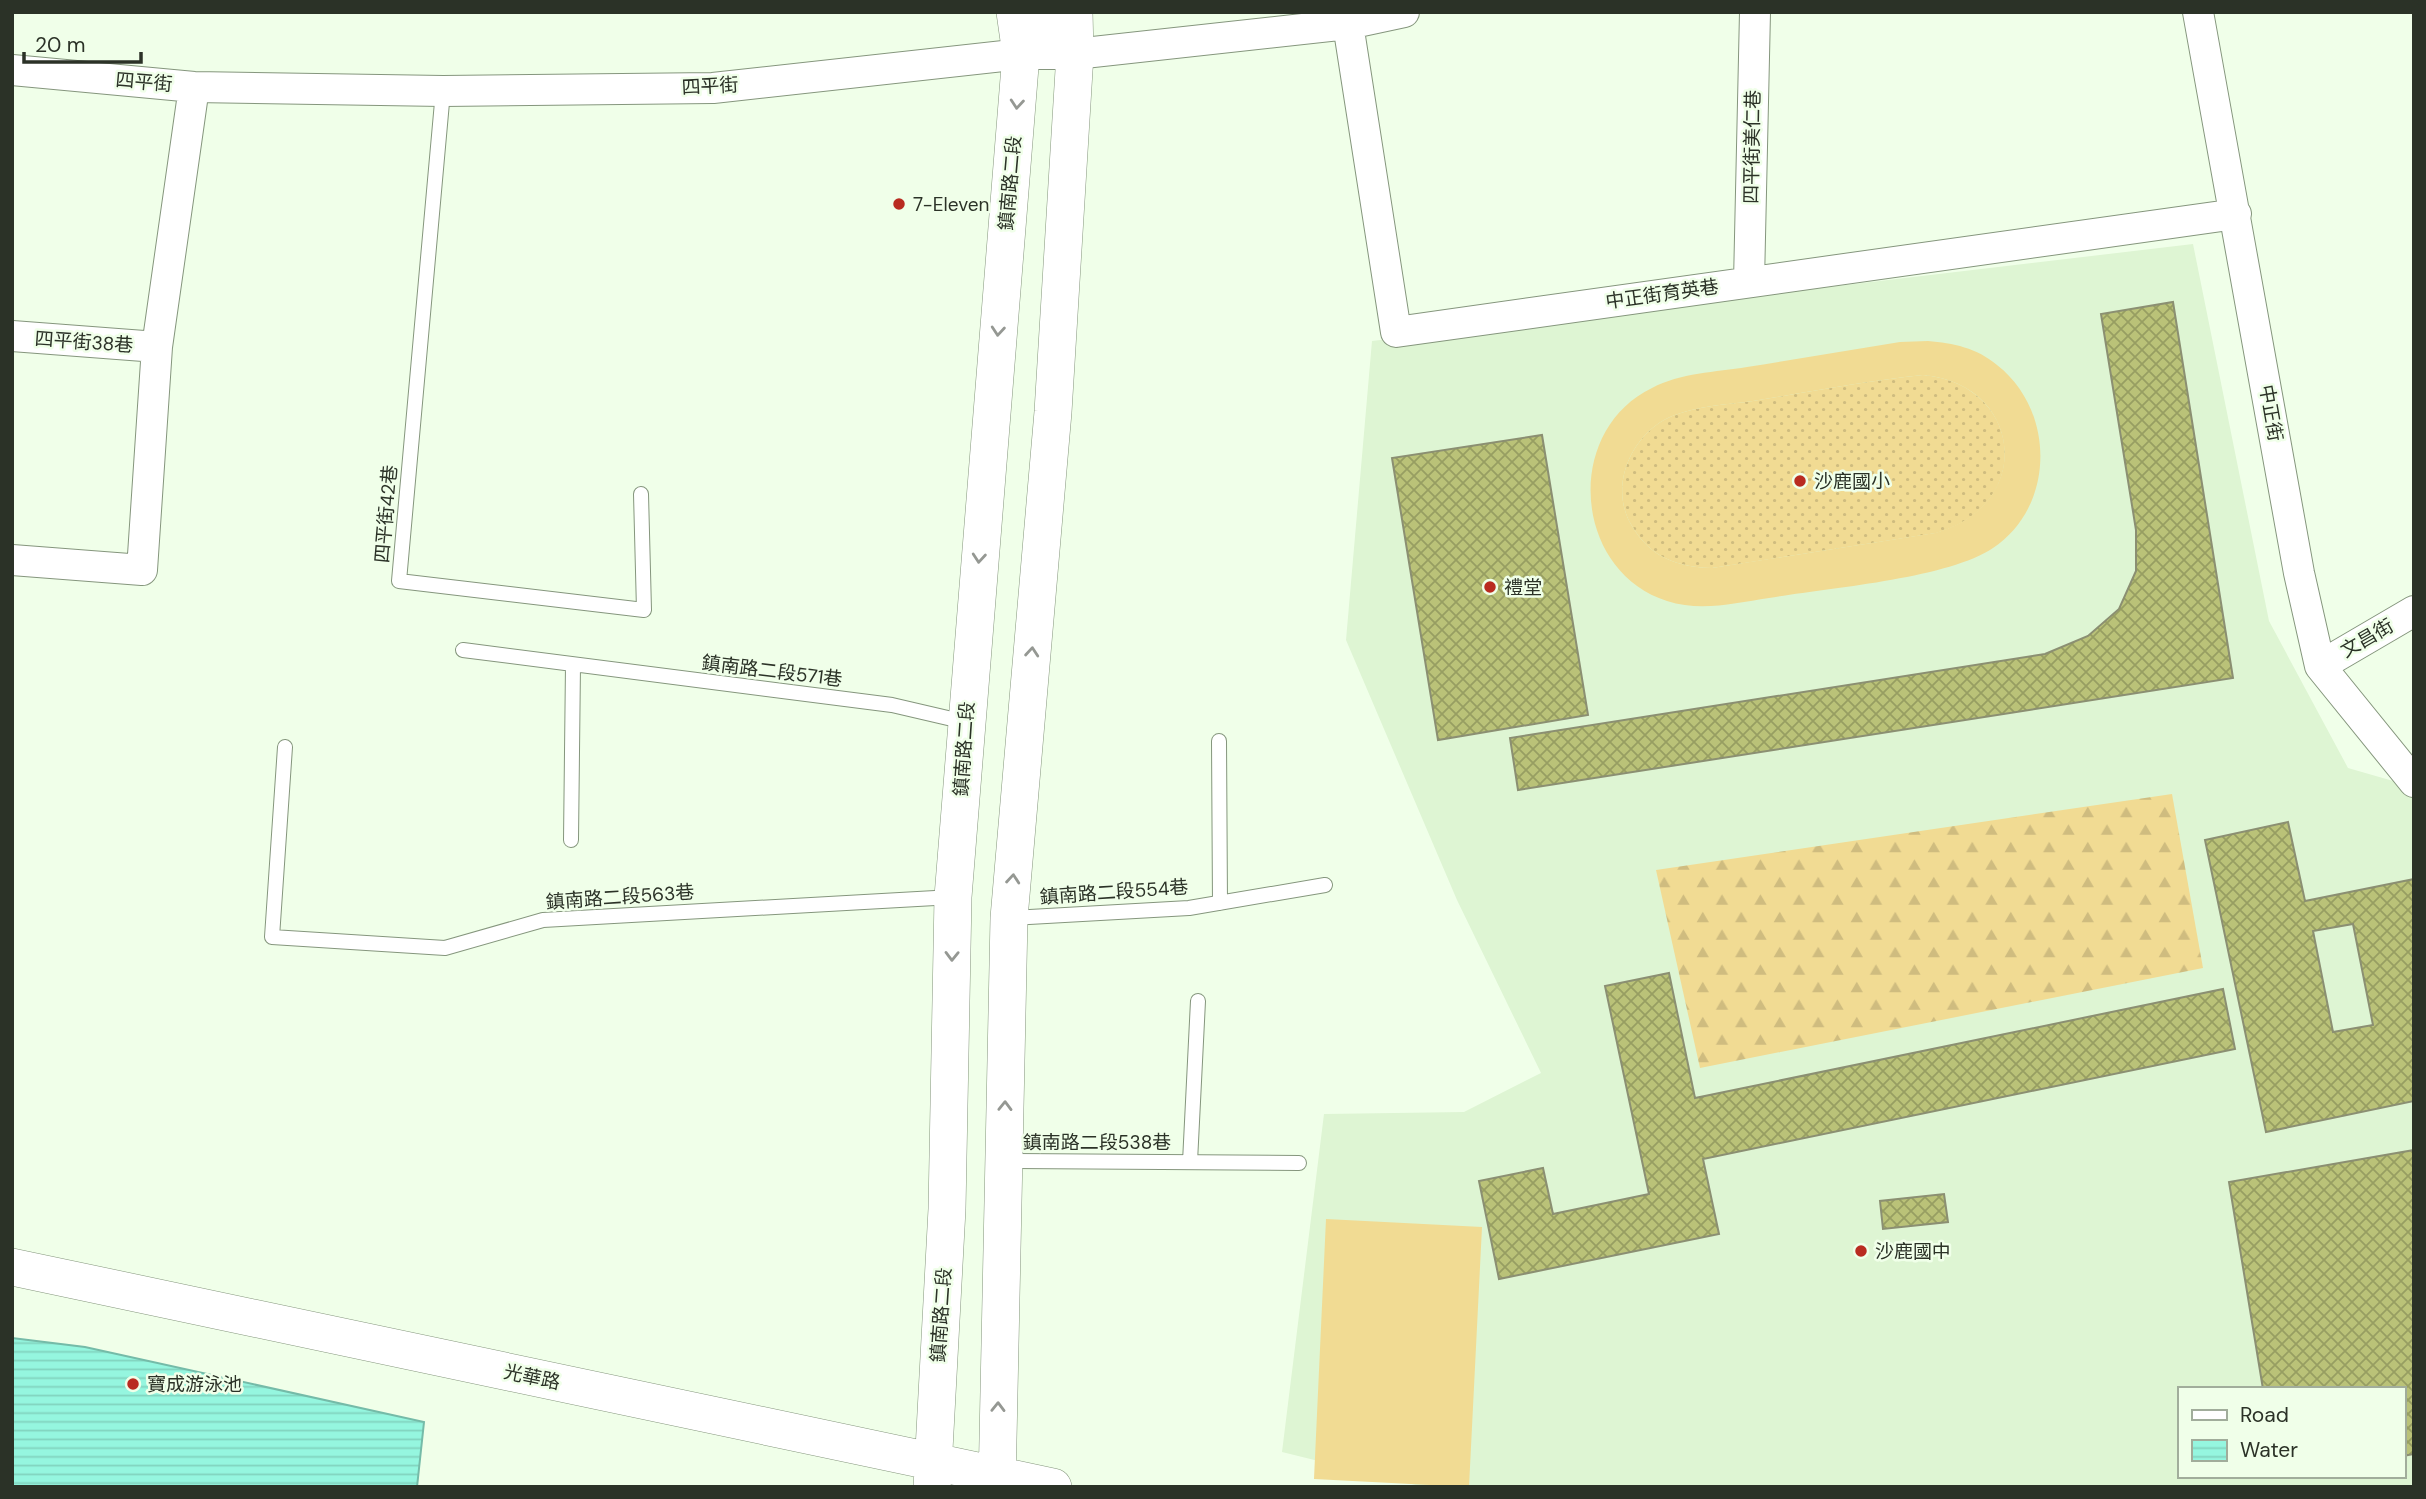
<svg xmlns="http://www.w3.org/2000/svg" width="2426" height="1499" viewBox="0 0 2426 1499" font-family="'DM Sans','Noto Sans TC',sans-serif">
<style>
.built{fill:#def5d3;fill-rule:evenodd}
.grass{fill:url(#grass-dots)}
.forest{fill:url(#forest-firs)}
.pitch{fill:#f1db93;fill-rule:evenodd}
.water{fill:url(#water-rules);stroke:#75bba8;stroke-width:2}
.building{fill:url(#building-cross-hatch);stroke:#8b8f72;stroke-width:2;fill-rule:evenodd}
.lines{fill:none;stroke-linecap:round;stroke-linejoin:round}
.service-casing{stroke:#85967d;stroke-width:16}
.minor-casing{stroke:#85967d;stroke-width:32}
.tertiary-casing{stroke:#85967d;stroke-width:38}
.service{stroke:#fff;stroke-width:14}
.minor{stroke:#fff;stroke-width:30}
.tertiary{stroke:#fff;stroke-width:37}
.oneway{stroke:#959893}
.poi-dot{fill:#b92b20;stroke:#f0ffe9;stroke-width:2.5}
.labels{text-anchor:middle;dominant-baseline:central;stroke-width:5;stroke-linejoin:round;paint-order:stroke}
.street-label{font-size:19px;fill:#2b3227;stroke:#f0ffe9}
.poi-label{font-size:19px;fill:#2b3227;stroke:#f0ffe9;text-anchor:start}
</style>
<defs>
<pattern id="grass-dots" width="8" height="8" patternUnits="userSpaceOnUse" patternTransform="scale(1.75)"><rect width="8" height="8" fill="#f1db93"/><path d="M2 2h.1M6 6h.1" fill="none" stroke="#cfbc7f" stroke-width="1.8" stroke-linecap="round"/></pattern>
<pattern id="forest-firs" width="22" height="20" patternUnits="userSpaceOnUse" patternTransform="scale(1.75)"><rect width="22" height="20" fill="#f1db93"/><path d="M5 1l3.5 6h-7zM16 11l3.5 6h-7z" fill="#cfbc7f"/></pattern>
<pattern id="water-rules" width="6" height="5" patternUnits="userSpaceOnUse" patternTransform="scale(1.75)"><rect width="6" height="5" fill="#95f6df"/><path d="M0 2.5h6" fill="none" stroke="#81d3bf"/></pattern>
<pattern id="building-cross-hatch" width="8" height="8" patternUnits="userSpaceOnUse" patternTransform="scale(1.75)"><rect width="8" height="8" fill="#bac278"/><path d="M0 0l8 8M0 8l8-8" fill="none" stroke="#979e62"/></pattern>
</defs>
<rect width="100%" height="100%" fill="#f0ffe9"/>
<!-- built -->
<path class="built" d="M2193 244 2269 621 2348 768 2414 787V1487H1424L1282 1452 1324 1114 1464 1112 1541 1073 1457 900 1346 640 1372 341ZM2179 1389H2403V1476H2179Z"/>
<!-- grass -->
<path class="grass" d="M1923 375C2023 384 2036 505 1936 533L1712 568C1677 567 1650 557 1632 526 1609 489 1629 440 1664 420 1690 406 1725 405 1753 401 1809 392 1866 381 1923 375Z"/>
<!-- forest -->
<path class="forest" d="M2172 794 2203 968 1700 1068 1656 870Z"/>
<!-- pitch -->
<path class="pitch" d="M1928 341C1953 343 1977 348 1997 365 2055 410 2056 506 1993 548 1947 579 1827 588 1769 598 1735 603 1701 612 1667 601 1573 571 1563 431 1652 388 1680 373 1716 372 1747 367 1798 359 1849 350 1900 342ZM1923 375C2023 384 2036 505 1935 533L1712 568C1677 567 1650 557 1632 526 1609 489 1629 440 1664 420 1690 406 1725 405 1753 401 1809 392 1866 381 1923 375Z
M1326 1219 1482 1227 1469 1487 1314 1479Z"/>
<!-- water -->
<path class="water" d="M12 1338 85 1347 424 1422 417 1487H12Z"/>
<!-- building -->
<path class="building" d="M2173 302 2233 678 1518 790 1510 738 2045 654 2088 636 2119 609 2136 571V530L2101 314Z
M1542 435 1588 715 1438 740 1392 458Z
M2288 822 2305 901 2414 879V1101L2266 1132 2205 840ZM2353 924 2373 1025 2333 1032 2313 931Z
M1669 973 1695 1098 2223 989 2235 1049 1703 1159 1719 1234 1499 1279 1479 1181 1543 1168 1553 1214 1649 1194 1605 986Z
M2414 1150V1454L2403 1456V1389H2263L2229 1182Z
M1944 1194 1948 1222 1883 1229 1880 1201Z"/>
<g class="lines">
<!-- service casing -->
<g class="service-casing">
<path id="service" d="M443 91 399 581 644 610 641 494
M463 650 892 705 965 722
M1219 741 1220 903
M285 747 272 937 445 948 543 920 953 897
M571 840 573 665
M1010 918 1189 908 1325 885
M1005 1161 1299 1163
M1190 1162 1198 1001"/>
</g>
<!-- minor casing -->
<g class="minor-casing">
<path id="minor" d="M2198 12 2299 573 2320 666 2414 782
M1348 24 1396 332 2236 214
M12 70 194 87 443 91 713 88 1021 54H1075L1348 24 1404 12
M1749 282 1755 12
M12 336 157 347
M12 560 142 570 157 347 194 87
M2320 666 2414 611"/>
</g>
<!-- tertiary casing -->
<g class="tertiary-casing">
<path id="tertiary" d="M1035 12 1075 54
M12 1267 1053 1487
M932 1487 947 1209 953 897 1021 54 1015 12
M997 1487 1009 918 1053 412 1075 54 1074 12"/>
</g>
<!-- service -->
<use href="#service" class="service"/>
<!-- minor -->
<use href="#minor" class="minor"/>
<!-- tertiary -->
<use href="#tertiary" class="tertiary"/>
</g>
<!-- one-way arrows -->
<defs><path id="oneway-chevron" d="M-2-3.5L2.5 0L-2 3.5" fill="none" stroke-width="1.6" stroke-linecap="round" stroke-linejoin="round" transform="scale(1.75)"/></defs>
<g class="oneway">
<use href="#oneway-chevron" transform="translate(1017 104) rotate(95)"/>
<use href="#oneway-chevron" transform="translate(998 331) rotate(95)"/>
<use href="#oneway-chevron" transform="translate(979 558) rotate(95)"/>
<use href="#oneway-chevron" transform="translate(1032 652) rotate(-85)"/>
<use href="#oneway-chevron" transform="translate(1013 879) rotate(-85)"/>
<use href="#oneway-chevron" transform="translate(952 956) rotate(91)"/>
<use href="#oneway-chevron" transform="translate(1005 1106) rotate(-89)"/>
<use href="#oneway-chevron" transform="translate(998 1407) rotate(-89)"/>
</g>
<!-- markers -->
<g class="poi-dot">
<circle cx="899" cy="204" r="7"/>
<circle cx="1800" cy="481" r="7"/>
<circle cx="1490" cy="587" r="7"/>
<circle cx="1861" cy="1251" r="7"/>
<circle cx="133" cy="1384" r="7"/>
</g>
<g class="labels">
<!-- street labels -->
<g class="street-label">
<text transform="translate(144 82) rotate(5)">四平街</text>
<text transform="translate(710 86) rotate(-3)">四平街</text>
<text transform="translate(1752 147) rotate(-89)">四平街美仁巷</text>
<text transform="translate(1010 183) rotate(-85)">鎮南路二段</text>
<text transform="translate(1662 294) rotate(-8)">中正街育英巷</text>
<text transform="translate(84 342) rotate(4)">四平街38巷</text>
<text transform="translate(2271 413) rotate(80)">中正街</text>
<text transform="translate(386 514) rotate(-85)">四平街42巷</text>
<text transform="translate(2367 638) rotate(-30)">文昌街</text>
<text transform="translate(772 671) rotate(7)">鎮南路二段571巷</text>
<text transform="translate(964 749) rotate(-86)">鎮南路二段</text>
<text transform="translate(1114 892) rotate(-4)">鎮南路二段554巷</text>
<text transform="translate(620 897) rotate(-4)">鎮南路二段563巷</text>
<text x="1097" y="1142">鎮南路二段538巷</text>
<text transform="translate(941 1315) rotate(-86)">鎮南路二段</text>
<text transform="translate(532 1377) rotate(12)">光華路</text>
</g>
<!-- poi labels -->
<g class="poi-label">
<text x="913" y="204">7-Eleven</text>
<text x="1814" y="481">沙鹿國小</text>
<text x="1504" y="587">禮堂</text>
<text x="1875" y="1251">沙鹿國中</text>
<text x="147" y="1384">寶成游泳池</text>
</g>
</g>
<!-- border -->
<rect width="2426" height="1499" fill="none" stroke="#2b3227" stroke-width="28"/>
<!-- legend -->
<rect x="2178" y="1387" width="228" height="91" fill="#f0ffe9" stroke="#a1ad9b" stroke-width="2"/>
<rect x="2192" y="1410" width="35" height="10" fill="#ffffff" stroke="#a1ad9b" stroke-width="2"/>
<text x="2240" y="1422" font-size="21" fill="#2b3227">Road</text>
<rect x="2192" y="1440" width="35" height="21" fill="url(#water-rules)" stroke="#a1ad9b" stroke-width="2"/>
<text x="2240" y="1457" font-size="21" fill="#2b3227">Water</text>
<!-- scale -->
<path d="M24 52v10h117v-10" fill="none" stroke="#2b3227" stroke-width="3.5"/>
<text x="35" y="52" font-size="21" fill="#2b3227" stroke="#f0ffe9" stroke-width="5" paint-order="stroke">20 m</text>
</svg>
